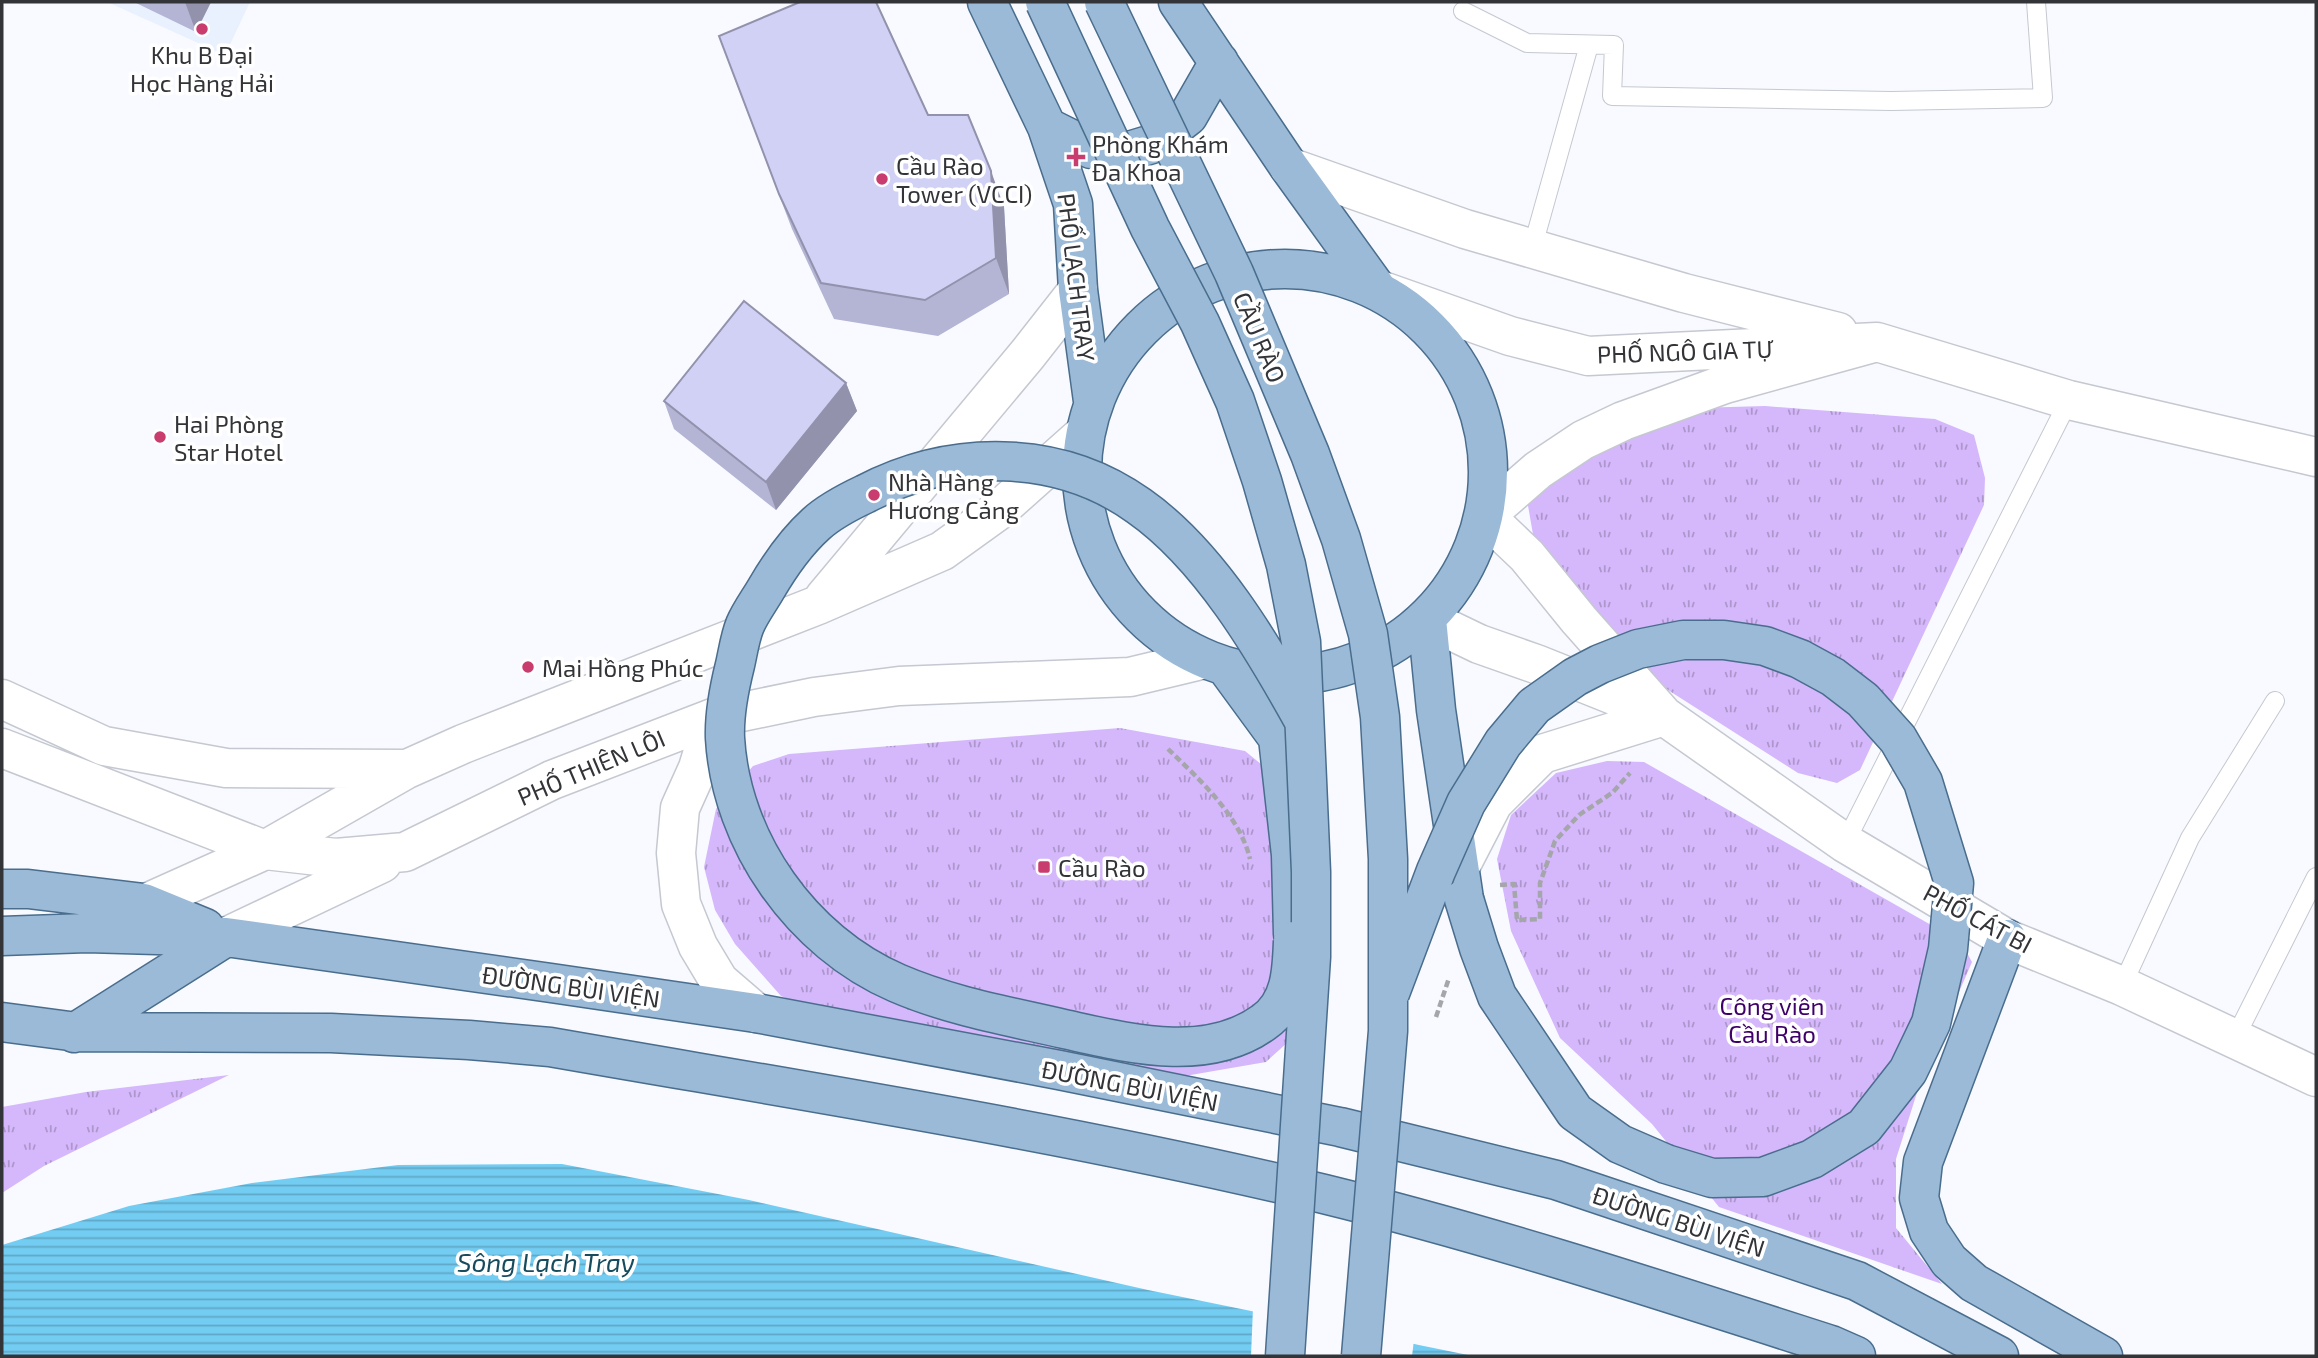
<svg xmlns="http://www.w3.org/2000/svg" width="2318" height="1358" viewBox="0 0 2318 1358" font-family="'Exo 2',sans-serif">
<style>
.built{fill:#e9f0fe}
.park{fill:url(#park-tufts)}
.water{fill:url(#water-rules)}
.pier{fill:#f8faff}
.lines{fill:none;stroke-linecap:round;stroke-linejoin:round}
.lane-casing{stroke:#c5c8d0;stroke-width:20}
.secondary-casing{stroke:#c5c8d0;stroke-width:41}
.primary-casing{stroke:#4a6d8d;stroke-width:41}
.path{stroke:#a4a6aa;stroke-width:4.5;stroke-dasharray:7 3.5;stroke-linecap:butt}
.lane{stroke:#fff;stroke-width:18}
.secondary{stroke:#fff;stroke-width:38}
.primary{stroke:#9abad7;stroke-width:38}
.primary-bridge-casing{stroke:#4a6d8d;stroke-width:41;stroke-linecap:butt}
.path-bridge{stroke:#a4a6aa;stroke-width:4.5;stroke-dasharray:7 3.5;stroke-linecap:butt}
.primary-bridge{stroke:#9abad7;stroke-width:38}
.wall{fill:#b4b4d4}
.shaded-wall{fill:#9292ac}
.building{fill:#d1d1f6;stroke:#9292ac;stroke-width:2}
.poi-dot{fill:#c83c6e;stroke:#fff;stroke-width:2.5}
.labels{text-anchor:middle;dominant-baseline:central;stroke-width:7;stroke-linejoin:round;paint-order:stroke}
.poi-label{font-size:24px;fill:#333437;stroke:#fff;text-anchor:start}
.street-label{font-size:24px;fill:#333437;stroke:#fff}
.park-label{font-size:24px;fill:#40006a;stroke:#fff}
.water-label{font-size:26px;font-style:italic;fill:#174b5e;stroke:#fff}
</style>
<defs>
<pattern id="park-tufts" width="24" height="20" patternUnits="userSpaceOnUse" patternTransform="scale(1.75)"><rect width="24" height="20" fill="#d5b7fb"/><path d="M3 7l-1-3M5 7V3M7 7l1-3M15 17l-1-3M17 17v-4M19 17l1-3" fill="none" stroke="#ad96cc"/></pattern>
<pattern id="water-rules" width="6" height="5" patternUnits="userSpaceOnUse" patternTransform="scale(1.75)"><rect width="6" height="5" fill="#73cdf3"/><path d="M0 2.5h6" fill="none" stroke="#5fa7c6"/></pattern>
</defs>
<rect width="100%" height="100%" fill="#f8faff"/>
<!-- built -->
<path class="built" d="M107 2H250L225 55Z"/>
<!-- park -->
<path class="park" d="M1765 406 1935 419 1974 435 1985 478 1984 505 1860 770 1837 783 1798 773 1646 676 1534 540 1527 500 1568 461 1695 408Z
M1120 728 1245 751 1294 791 1299 1032 1266 1062 1179 1077 808 1008 781 996 735 944 715 910 704 867 716 809 753 766 789 754Z
M1607 761 1644 762 1961 942 1972 962 1921 1080 1896 1159V1228L1942 1284 1719 1207 1652 1124 1560 1038 1511 931 1497 859 1511 815 1556 773Z
M229 1075 44 1166 2 1193V1107L86 1092Z"/>
<!-- water -->
<path class="water" d="M562 1164 749 1200 1148 1290 1473 1356H2V1245L129 1206 252 1183 398 1165Z"/>
<!-- pier -->
<path class="pier" d="M1253 1308 1414 1340 1412 1356H1251Z"/>
<g class="lines">
<!-- lane casing -->
<g class="lane-casing">
<path id="lane" d="M1463 11 1527 43 1614 45 1612 96 1891 101 2043 98 2036 2
M1532 249 1589 45
M1845 843 2069 400
M2122 986 2190 838 2275 701
M2234 1040 2316 877"/>
</g>
<!-- secondary casing -->
<g class="secondary-casing">
<path id="secondary" d="M1289 167 1465 229 1684 293 1838 332
M1377 289 1510 336 1588 356 1877 342 2069 400 2316 457
M1877 342 1725 384 1623 421 1583 440 1538 470 1485 516 1527 556 1579 620 1664 716 1845 843 2007 939 2122 986 2316 1077
M824 598 1027 355 1078 290
M1427 619 1479 644 1536 664 1656 712
M2 699 104 746 226 768 407 769 463 744 818 605 942 551 999 510 1083 435
M713 718 698 768 680 808 676 853 681 904 698 946 719 981 756 1013
M2 748 265 850 336 858 405 852 552 780 713 718 814 697 899 686 1130 677 1205 659
M1461 865 1493 803 1542 754 1664 716
M122 914 265 850 405 770
M226 937 382 863"/>
</g>
<!-- primary casing -->
<g class="primary-casing">
<path id="primary" d="M987 2 1047 127 1073 204 1078 290 1093 401
M1178 2 1289 167 1377 289
M1047 127 1091 149 1129 151 1152 144 1188 116 1219 62
M1082 472a203 203 0 1 1 406 0a203 203 0 1 1-406 0Z
M1427 619 1436 710 1464 899
M1226 667 1278 738 1291 855 1293 934
M2 889H28L144 903 205 928
M2 936 87 933 226 937 551 983 756 1013 1059 1070 1340 1127 1556 1180 1857 1281 1999 1356
M2007 939 1923 1162 1919 1198 1929 1231 1949 1261 1974 1283 2103 1356
M2 1022 77 1032 331 1033 469 1040 550 1047C808 1092 1068 1132 1324 1194 1495 1236 1663 1291 1831 1345L1856 1356
M74 1033 226 937"/>
</g>
<!-- path -->
<path class="path" d="M1168 749C1199 779 1240 816 1250 859"/>
<!-- lane -->
<use href="#lane" class="lane"/>
<!-- secondary -->
<use href="#secondary" class="secondary"/>
<!-- primary -->
<use href="#primary" class="primary"/>
<!-- primary-bridge casing -->
<g class="primary-bridge-casing">
<path id="primary-bridge" d="M1045 2 1150 228 1200 323 1235 401 1262 481 1286 565 1301 642 1311 872V957L1285 1356
M1104 2 1234 273 1310 454 1341 539 1368 634 1380 717 1388 859V1031L1361 1356
M1293 941C1292 971 1291 1003 1264 1022 1206 1064 1128 1043 1064 1029 1008 1016 950 1006 897 983 802 942 731 842 725 738 724 713 729 689 735 665 738 652 740 637 745 625 750 613 759 601 766 589 780 565 795 543 816 524 829 512 848 502 865 494 951 449 1058 448 1139 506 1209 555 1263 647 1304 721
M1390 993 1436 871 1466 803 1503 743 1534 706 1575 677 1600 664 1638 649 1683 640H1724L1765 646 1800 659 1833 677 1863 700 1898 739 1923 782 1954 883 1948 949 1931 1023 1908 1071 1864 1127 1812 1159 1763 1177 1712 1178 1666 1164 1620 1144 1575 1112 1497 996 1479 948 1464 899"/>
</g>
<!-- path-bridge -->
<path class="path-bridge" d="M1500 885 1514 884 1517 920 1540 919V883L1555 841 1579 815 1612 793 1630 773
M1436 1017 1449 978"/>
<!-- primary-bridge -->
<use href="#primary-bridge" class="primary-bridge"/>
</g>
<!-- wall -->
<path class="wall" d="M134 2H211L196 32Z
M732 72 928 115 1004 207 1009 294 938 336 834 319 792 229Z
M846 383 857 411 776 510 674 429 664 401Z"/>
<!-- shaded-wall -->
<path class="shaded-wall" d="M185 2H211L196 32Z
M991 171 1004 207 1009 294 996 258Z
M846 383 857 411 776 510 766 482Z"/>
<!-- building -->
<path class="building" d="M800 2H876L928 115H968L991 171 996 258 925 300 821 283 779 194 719 36Z
M744 301 846 383 766 482 664 401Z"/>
<!-- markers -->
<g class="poi-dot">
<circle cx="202" cy="29" r="7"/>
<path d="M1072.5 146.5h7v7h7v7h-7v7h-7v-7h-7v-7h7z"/>
<circle cx="882" cy="179" r="7"/>
<circle cx="160" cy="437" r="7"/>
<circle cx="874" cy="495" r="7"/>
<circle cx="528" cy="667" r="7"/>
<rect x="1037" y="860" width="14" height="14" rx="3.5"/>
</g>
<g class="labels">
<!-- poi labels -->
<g class="poi-label">
<text x="202" y="54" text-anchor="middle">Khu B Đại<tspan x="202" dy="28">Học Hàng Hải</tspan></text>
<text x="1092" y="143">Phòng Khám<tspan x="1092" dy="28">Đa Khoa</tspan></text>
<text x="896" y="165">Cầu Rào<tspan x="896" dy="28">Tower (VCCI)</tspan></text>
<text x="174" y="423">Hai Phòng<tspan x="174" dy="28">Star Hotel</tspan></text>
<text x="888" y="481">Nhà Hàng<tspan x="888" dy="28">Hương Cảng</tspan></text>
<text x="542" y="667">Mai Hồng Phúc</text>
<text x="1058" y="867">Cầu Rào</text>
</g>
<!-- street labels -->
<g class="street-label">
<text transform="translate(1077 277) rotate(83)">PHỐ LẠCH TRAY</text>
<text transform="translate(1260 337) rotate(67)">CẦU RÀO</text>
<text transform="translate(1685 351) rotate(-2)">PHỐ NGÔ GIA TỰ</text>
<text transform="translate(591 767) rotate(-23)">PHỐ THIÊN LÔI</text>
<text transform="translate(1978 918) rotate(28)">PHỐ CÁT BI</text>
<text transform="translate(571 986) rotate(8)">ĐƯỜNG BÙI VIỆN</text>
<text transform="translate(1130 1085) rotate(11)">ĐƯỜNG BÙI VIỆN</text>
<text transform="translate(1679 1221) rotate(18)">ĐƯỜNG BÙI VIỆN</text>
</g>
<!-- park labels -->
<g class="park-label">
<text x="1772" y="1005">Công viên<tspan x="1772" dy="28">Cầu Rào</tspan></text>
</g>
<!-- water labels -->
<g class="water-label">
<text x="546" y="1261">Sông Lạch Tray</text>
</g>
</g>
<!-- border -->
<rect width="2318" height="1358" fill="none" stroke="#333437" stroke-width="7"/>
</svg>
